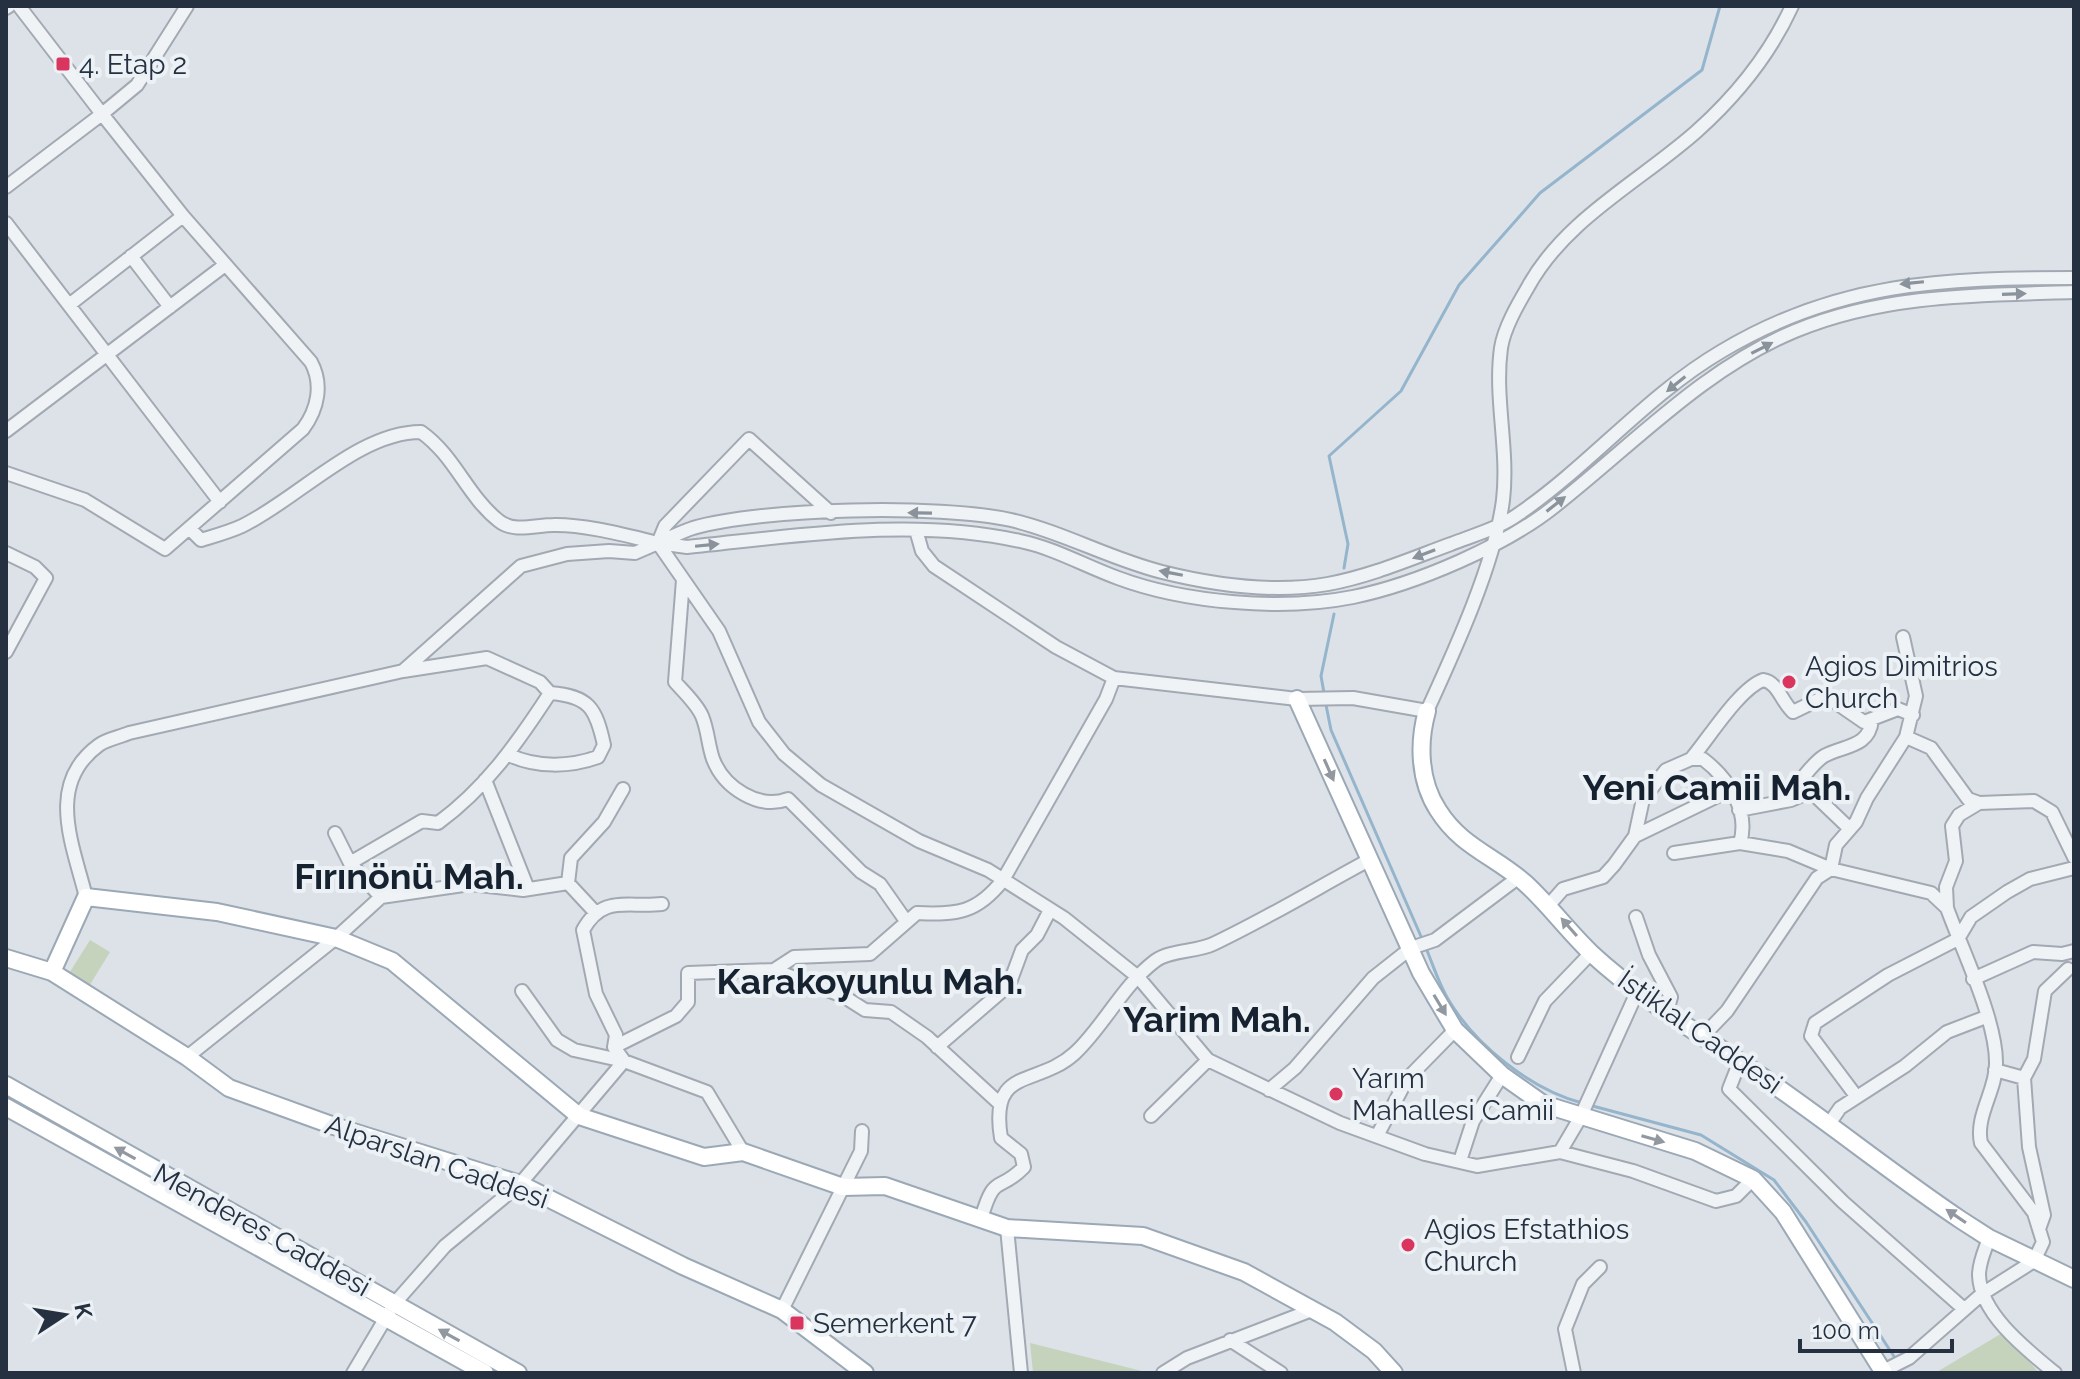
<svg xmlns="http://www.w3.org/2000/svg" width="2080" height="1379" viewBox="0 0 2080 1379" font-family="Raleway,sans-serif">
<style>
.green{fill:#c5d3bd}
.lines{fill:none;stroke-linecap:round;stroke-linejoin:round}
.stream{stroke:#94b5cc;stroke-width:3}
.minor-casing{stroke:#a2a9b2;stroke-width:16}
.major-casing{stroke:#9ba8b5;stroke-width:20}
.minor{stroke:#f0f3f6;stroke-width:12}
.major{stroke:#fff;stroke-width:16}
.oneway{fill:#8a929b}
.oneway2{fill:#9298a0}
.poi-dot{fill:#da355f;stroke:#ecf1f6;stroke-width:3}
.labels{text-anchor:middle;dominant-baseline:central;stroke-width:8;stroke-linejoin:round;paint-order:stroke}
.poi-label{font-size:28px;fill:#253140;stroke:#ecf1f6;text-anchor:start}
.street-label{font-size:28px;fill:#253140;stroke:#ecf1f6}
.district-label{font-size:36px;font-weight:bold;fill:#172230;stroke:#ecf1f6}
</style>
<rect width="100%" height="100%" fill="#dde2e8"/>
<!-- green -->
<path class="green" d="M90 940 110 952 88 988 68 975Z
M2004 1332 2039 1373H1935Z
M1030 1343 1142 1371 1033 1373Z"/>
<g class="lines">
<!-- stream -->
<path class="stream" d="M1344 568 1348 544 1329 456 1401 391 1459 285 1540 193 1702 70 1720 6
M1324 693 1321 676 1334 614
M1325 700 1331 730 1423 941
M1426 948C1433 965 1439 984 1448 999 1475 1045 1530 1089 1582 1103
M1589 1105 1701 1135 1774 1180 1806 1222 1897 1361"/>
<!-- minor casing -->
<g class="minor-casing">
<path id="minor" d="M6 8 9 6
M6 187 102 114 19 6
M6 223 220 502
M131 256 170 307
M2074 278C1944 278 1837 282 1722 351 1647 395 1591 464 1520 513 1500 528 1474 535 1451 544 1410 559 1371 576 1328 584 1275 593 1214 585 1162 572 1110 559 1063 532 1011 520 939 504 763 508 693 528 681 532 669 538 658 543L687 547C796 536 912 517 1020 541 1054 548 1085 566 1118 578 1185 603 1283 611 1353 597 1416 584 1505 546 1555 506 1634 444 1702 370 1795 331 1884 294 1979 295 2074 292
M69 305 183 216
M6 431 225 265
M6 473 85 500 165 549 303 429C318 409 323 384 311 362L183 216 102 114 137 85 187 6
M191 530 201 540C214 536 229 532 242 526 298 499 358 432 421 432 455 456 467 496 499 521 514 533 536 525 553 525 584 524 628 536 658 543L719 631 759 722 784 754 821 785 919 841 988 870 1064 918 1138 977 1208 1060 1340 1123 1425 1154 1477 1166 1560 1152 1633 1171 1716 1201 1736 1196 1753 1179
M916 530 922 551 934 566 1056 647 1114 678
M6 553 35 567 46 578 6 652
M683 580 675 682C684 692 697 704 702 716 708 730 708 745 713 759 724 788 759 810 788 799L861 872 880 884 906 921
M1906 737 1931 748 1968 799 1979 803 2034 801 2052 812 2074 857
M509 755C537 768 570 767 598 757L604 745C596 708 589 696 550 693
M1691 759C1709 738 1739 689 1763 680 1778 682 1782 703 1793 712L1822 698 1835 702 1864 722 1898 709 1913 715
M485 780 528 889
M1739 810 1791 800 1812 791
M1850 829 1804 785 1805 775C1810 769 1816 761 1824 756 1844 745 1869 748 1872 720
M335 833 350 863 381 897
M1635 836 1732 789
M1674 853 1740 843 1788 851 1831 869 1931 893 1947 908C1962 950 1997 1021 1996 1064 1996 1091 1975 1116 1981 1143L2034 1213 2043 1242 2034 1261 1982 1294 1909 1358 1883 1371
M350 863 422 821 438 823C486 788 518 742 550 693L540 682 487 658 403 671
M568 883 571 858 604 822 623 789
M86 897C73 845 45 784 99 745 107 739 120 737 129 733L403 671 521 566 567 554 609 551 635 553 658 543 665 526 749 439 831 513
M1549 905 1563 889 1603 877 1614 865 1635 836 1643 799 1666 770 1691 759H1703C1728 778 1750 811 1740 843
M1947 908 1946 887 1956 861 1952 826 1959 815 1979 803
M1636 917 1649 955 1671 997 1667 1012
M774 970 794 957 870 954 917 913C957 915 977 913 1003 880L1106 699 1114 678 1297 699 1353 698 1427 711C1454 652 1495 563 1503 500 1509 449 1494 398 1501 348 1504 328 1518 304 1528 287 1565 219 1641 181 1697 131 1736 96 1770 54 1792 6
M1973 979 2033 952 2062 954 2074 951
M522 991 557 1040 574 1050 624 1061 707 1092 743 1152
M1703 1036 1727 1011 1817 878 1831 869 1836 845 1856 822 1867 798 1906 737 1916 696 1903 637
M614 1047 676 1016 688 1002V973L774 970 843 996 865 1010 891 1012 927 1037 999 1103
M937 1047 1009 985 1022 950 1037 935 1050 910
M187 1057 336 938 381 897 470 884 523 890 568 883 594 911
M1518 1057 1545 1001 1591 953
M1740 1061 1729 1089 1843 1202 1964 1309
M1995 1070 2024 1078
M1269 1090 1295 1068 1373 978 1411 948 1435 940 1519 877
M1856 1096 1811 1036 1815 1023 1888 975 1958 939 1971 917 2007 892 2030 879 2074 868
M1151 1116 1208 1060
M1829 1124 1840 1108 1905 1066 1947 1032 1986 1017
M1377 1136 1407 1079 1455 1030
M1560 1152 1580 1118 1638 990
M1460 1161 1473 1121 1502 1075
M981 1219C995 1171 998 1194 1024 1167L1021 1154 1001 1138C989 1065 1037 1088 1075 1053 1104 1026 1122 986 1155 961 1170 950 1196 952 1213 944 1266 919 1317 888 1369 860
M1007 1228 1021 1373
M2039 1229 2044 1215 2029 1147 2024 1078 2034 1059 2045 991 2068 969
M1989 1238C1985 1250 1979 1262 1979 1275 1980 1314 2027 1350 2055 1373
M782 1310 861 1151 862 1131
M1230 1340 1281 1373
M353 1373 394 1304 445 1246 520 1184 624 1061 614 1047 616 1035 596 994 583 930C603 894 627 908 662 904
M1163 1373 1187 1358 1312 1310
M1574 1373 1565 1329 1583 1284 1600 1267"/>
</g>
<!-- major casing -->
<g class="major-casing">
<path id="major" d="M1297 699 1421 973 1455 1030 1502 1075 1543 1104 1695 1151 1753 1179 1783 1212 1884 1373
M1427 711C1418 743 1419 781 1438 810 1461 847 1495 856 1525 883 1549 905 1568 931 1592 954 1644 1002 1707 1038 1764 1078 1831 1124 1894 1175 1961 1220L1989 1238 2074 1279
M6 958 52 972 187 1057 229 1088 334 1126 520 1184 683 1266 782 1310 865 1373
M52 972 86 897 217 912 336 938 392 961 579 1116 704 1157 743 1152 843 1187 885 1186 1007 1228 1143 1236 1244 1272 1335 1322 1374 1351 1394 1373
M6 1085 518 1373
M6 1107 485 1373"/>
</g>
<!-- minor -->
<use href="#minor" class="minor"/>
<!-- major -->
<use href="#major" class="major"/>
</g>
<!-- one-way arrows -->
<defs><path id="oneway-solid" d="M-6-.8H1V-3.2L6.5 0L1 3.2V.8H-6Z" transform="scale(2)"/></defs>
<g class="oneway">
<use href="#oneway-solid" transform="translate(1912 283) rotate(174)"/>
<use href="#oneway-solid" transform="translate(2014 294) rotate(-2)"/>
<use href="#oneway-solid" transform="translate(1762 348) rotate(-27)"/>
<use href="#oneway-solid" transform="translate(1676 384) rotate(141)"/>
<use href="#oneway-solid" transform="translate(1556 504) rotate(-38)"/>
<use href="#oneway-solid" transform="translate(920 513) rotate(-179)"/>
<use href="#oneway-solid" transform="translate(707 545) rotate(-6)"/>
<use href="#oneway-solid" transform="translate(1424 554) rotate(159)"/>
<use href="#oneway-solid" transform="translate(1171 573) rotate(-169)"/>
</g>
<g class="oneway2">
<use href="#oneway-solid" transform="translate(1329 770) rotate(66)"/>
<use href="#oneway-solid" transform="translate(1569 927) rotate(-131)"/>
<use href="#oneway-solid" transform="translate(1440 1005) rotate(59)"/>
<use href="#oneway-solid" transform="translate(1653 1139) rotate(16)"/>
<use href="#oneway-solid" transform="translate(125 1153) rotate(-151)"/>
<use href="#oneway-solid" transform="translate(1956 1216) rotate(-146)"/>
<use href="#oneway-solid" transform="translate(449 1335) rotate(-151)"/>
</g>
<!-- markers -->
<g class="poi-dot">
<rect x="55" y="56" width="16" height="16" rx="4"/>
<circle cx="1789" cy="682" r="8"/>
<circle cx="1336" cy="1094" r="8"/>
<circle cx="1408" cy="1245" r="8"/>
<rect x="789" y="1315" width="16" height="16" rx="4"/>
</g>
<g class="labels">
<!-- poi labels -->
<g class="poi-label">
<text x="79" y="64">4. Etap 2</text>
<text x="1805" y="666">Agios Dimitrios<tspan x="1805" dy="32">Church</tspan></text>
<text x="1352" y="1078">Yarım<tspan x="1352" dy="32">Mahallesi Camii</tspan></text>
<text x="1424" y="1229">Agios Efstathios<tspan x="1424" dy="32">Church</tspan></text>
<text x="813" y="1323">Semerkent 7</text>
</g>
<!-- street labels -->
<g class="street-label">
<text transform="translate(1700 1032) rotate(35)">İstiklal Caddesi</text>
<text transform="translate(437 1162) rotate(19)">Alparslan Caddesi</text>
<text transform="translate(262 1230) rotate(29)">Menderes Caddesi</text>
</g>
<!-- district labels -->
<g class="district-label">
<text x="1717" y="787">Yeni Camii Mah.</text>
<text x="409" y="876">Fırınönü Mah.</text>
<text x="870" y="981">Karakoyunlu Mah.</text>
<text x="1217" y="1019">Yarim Mah.</text>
</g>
</g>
<!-- border -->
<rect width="2080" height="1379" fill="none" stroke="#253140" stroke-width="16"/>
<!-- north arrow -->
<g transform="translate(64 1315) rotate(78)" stroke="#ecf1f6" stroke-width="6" paint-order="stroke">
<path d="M0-6L14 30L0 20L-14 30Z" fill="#253140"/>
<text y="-12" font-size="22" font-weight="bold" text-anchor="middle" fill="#253140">K</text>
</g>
<!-- scale -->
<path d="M1800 1339v12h152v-12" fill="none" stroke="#253140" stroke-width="4"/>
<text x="1812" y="1339" font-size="24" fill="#253140" stroke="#ecf1f6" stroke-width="6" paint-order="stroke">100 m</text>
</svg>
